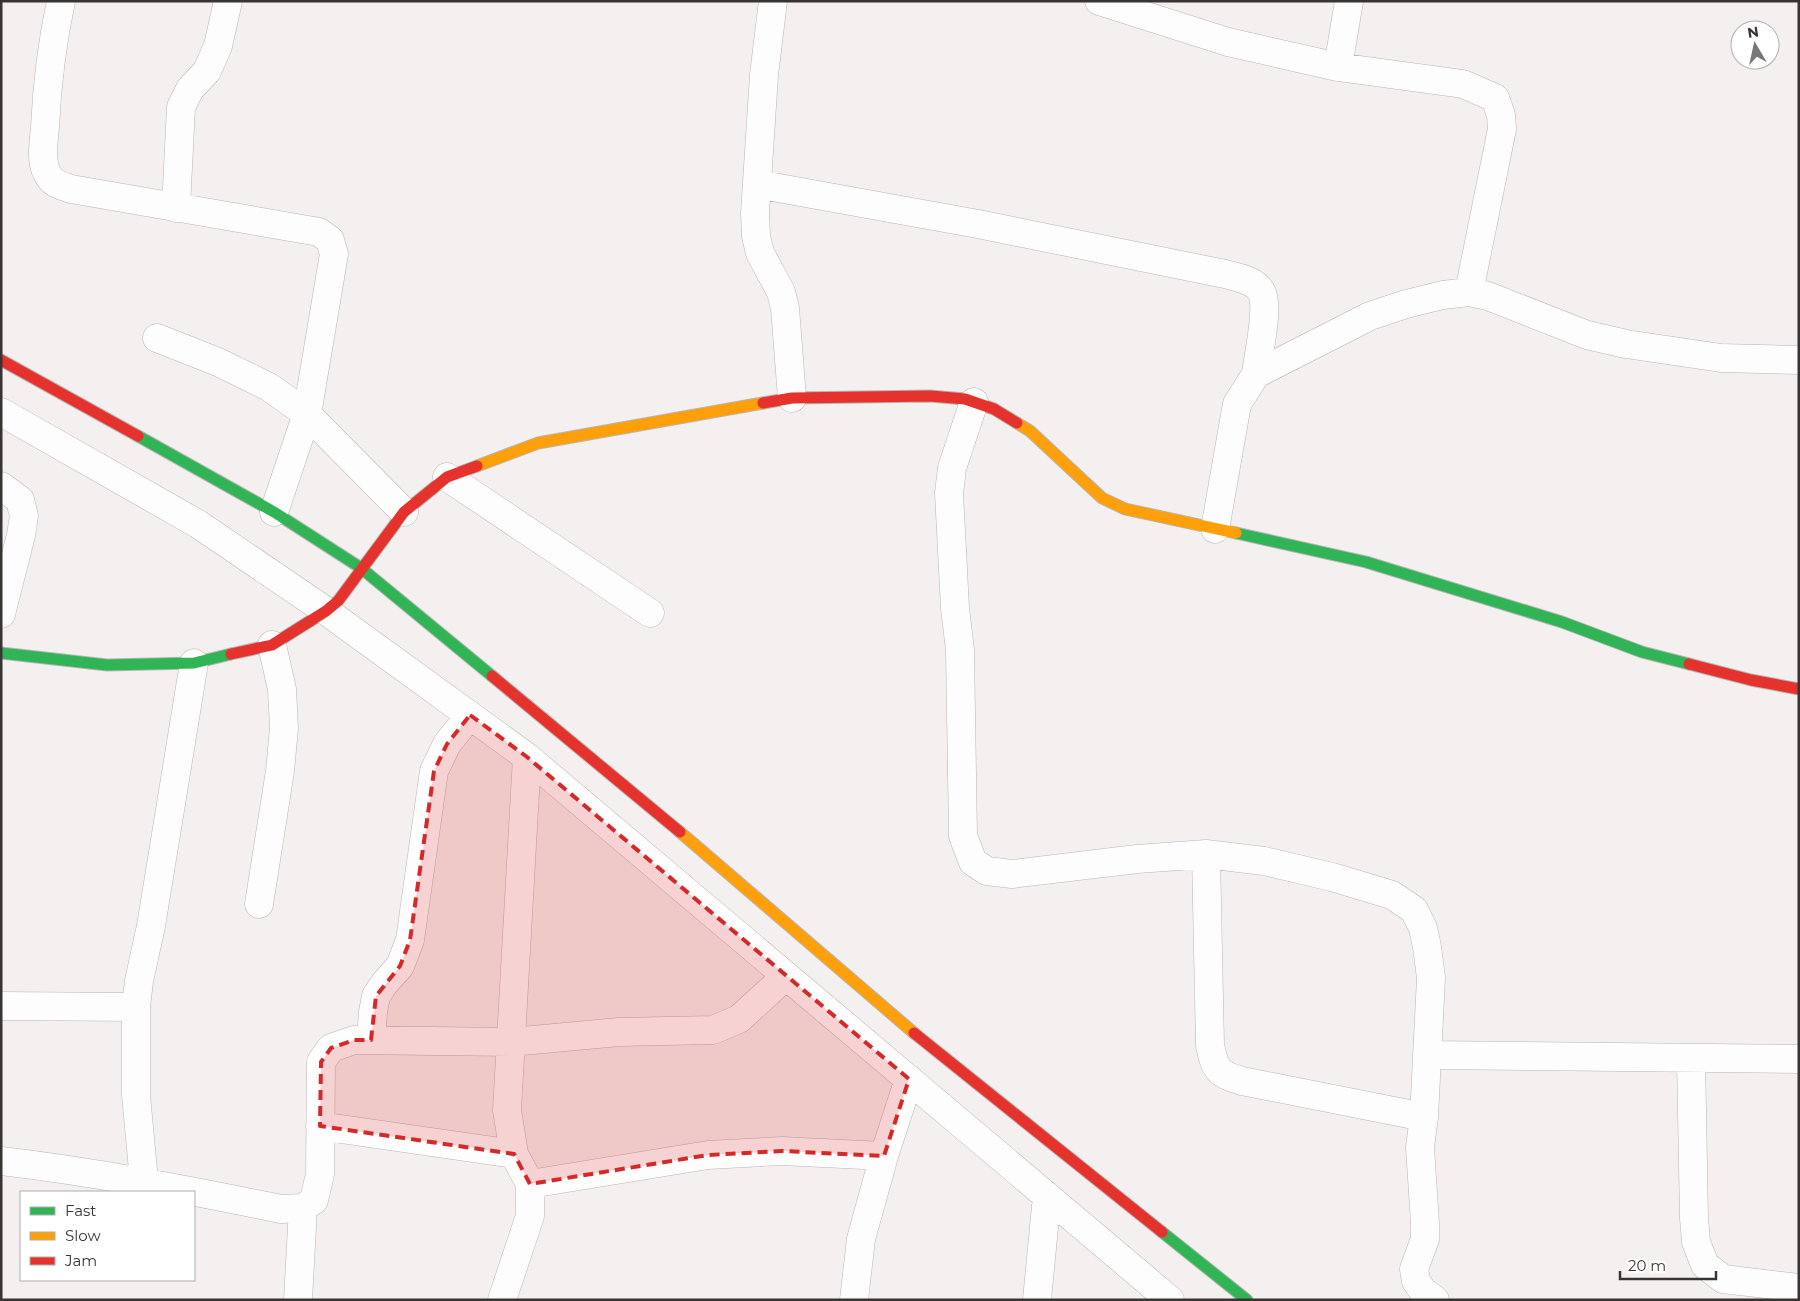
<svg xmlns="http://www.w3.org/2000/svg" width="1800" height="1301" viewBox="0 0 1800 1301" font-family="Montserrat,sans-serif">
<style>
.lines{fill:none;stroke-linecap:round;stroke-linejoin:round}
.street-casing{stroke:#b8b4b4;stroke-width:29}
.fast-casing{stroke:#b8b4b4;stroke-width:13}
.slow-casing{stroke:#b8b4b4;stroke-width:13}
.jam-casing{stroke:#b8b4b4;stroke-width:13}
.street{stroke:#fefdfd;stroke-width:28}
.fast{stroke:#30b455;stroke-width:11}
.slow{stroke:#ff9f0a;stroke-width:11}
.jam{stroke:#e5322d;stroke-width:11}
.marked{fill:#d62828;fill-opacity:0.2;stroke:#d62828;stroke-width:4;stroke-dasharray:10 6;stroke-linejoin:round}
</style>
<rect width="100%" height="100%" fill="#f5f0f0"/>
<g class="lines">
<!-- street casing -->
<g class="street-casing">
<path id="street" d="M61 1C52 43 47 85 45 127 44 141 40 160 47 173 52 184 60 185 71 189L319 232 330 240 334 254 307 414 274 512
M773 1 764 75 755 213 756 236 760 253 781 292 785 308 792 398
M1099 1 1228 42 1338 67 1463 84 1495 98 1501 115 1502 129 1469 292
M1338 67 1349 1
M757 184 978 224 1225 274C1237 277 1256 280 1262 293 1269 310 1258 355 1256 374
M176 208 181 107 190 89 207 71 218 46 228 1
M157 338 218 362 269 387 307 414 404 512
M974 402 952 468 949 493 955 608 960 650 963 836 973 862 987 871 1012 874 1137 859 1206 854 1264 861 1332 877 1392 895 1414 910 1423 928 1427 947 1431 978 1424 1117 1420 1147 1425 1224V1239L1414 1269 1416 1281 1423 1291 1435 1300
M1 412 198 524 326 611 527 757 1170 1300
M447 477 650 613
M1 486 20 500 24 516 21 535 1 614
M1215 529 1237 404 1256 374 1370 316 1406 304 1443 295 1469 292 1488 296 1587 335 1626 344 1721 358 1799 360
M1206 854 1210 1045C1215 1070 1218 1074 1242 1081L1424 1117
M259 904 280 771 284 728 282 689 272 645
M1 1006 136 1007
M371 1040 373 1012 376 996 384 984 400 966 410 940 434 771 447 744 470 715
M1427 1055 1799 1059
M1691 1058 1694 1218 1696 1242 1705 1265 1723 1279 1799 1288
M320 1126 514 1154
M1 1161C95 1172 188 1190 281 1209L303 1208 314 1200 320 1174 321 1062 331 1048 354 1040 511 1042 619 1032 713 1030 739 1019 786 976
M144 1181 136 1095V1007L139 981 151 926 194 663
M530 1184 708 1155 782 1151 884 1156
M298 1300 303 1208
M502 1300 530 1216V1184L514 1154 507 1110 527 757
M854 1300 861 1239 884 1156 909 1079
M1037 1300 1047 1196"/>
</g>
<!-- fast casing -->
<g class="fast-casing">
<path id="fast" d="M138 436 274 512 361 568 492 676
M1236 533 1366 562 1562 622 1642 652 1689 664
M1 653 107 665 194 663 231 654
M1162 1232 1247 1300"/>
</g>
<!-- slow casing -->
<g class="slow-casing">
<path id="slow" d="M1017 423 1030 431 1102 498 1125 509 1236 533
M477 466 538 443 763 403
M680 832 914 1033"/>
</g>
<!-- jam casing -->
<g class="jam-casing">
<path id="jam" d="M1 360 138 436
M763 403 792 398 930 396 965 399 994 409 1017 423
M231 654 272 645 326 611 338 601 404 512 447 477 477 466
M1689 664 1751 680 1799 689
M492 676 680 832
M914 1033 1162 1232"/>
</g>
<!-- street -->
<use href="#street" class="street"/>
<!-- fast -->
<use href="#fast" class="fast"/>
<!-- slow -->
<use href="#slow" class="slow"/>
<!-- jam -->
<use href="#jam" class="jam"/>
</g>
<!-- marked area -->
<path class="marked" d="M470 715 527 757 909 1079 884 1156 782 1151 708 1155 530 1184 514 1154 320 1126 321 1062 331 1048 354 1040H371L376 996 400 966 410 940 434 771 447 744Z"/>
<!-- border -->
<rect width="1800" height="1301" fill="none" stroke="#383434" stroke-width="5"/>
<!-- legend -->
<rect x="20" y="1191" width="175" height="90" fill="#ffffff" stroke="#afaeae"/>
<rect x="30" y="1207" width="25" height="8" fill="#30b455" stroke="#afaeae"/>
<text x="65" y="1216" font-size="15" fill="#383434">Fast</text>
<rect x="30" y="1232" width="25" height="8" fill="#ff9f0a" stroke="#afaeae"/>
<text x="65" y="1241" font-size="15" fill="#383434">Slow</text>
<rect x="30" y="1257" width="25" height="8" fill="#e5322d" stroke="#afaeae"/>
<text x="65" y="1266" font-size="15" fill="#383434">Jam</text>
<!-- north arrow -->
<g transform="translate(1755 45) rotate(351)"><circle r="24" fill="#ffffff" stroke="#afaeae"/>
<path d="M0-4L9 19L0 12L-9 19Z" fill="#7a7676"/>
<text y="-8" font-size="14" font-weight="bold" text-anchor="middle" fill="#383434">N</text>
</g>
<!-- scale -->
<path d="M1620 1271v8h96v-8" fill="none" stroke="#383434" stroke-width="2.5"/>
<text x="1628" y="1271" font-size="15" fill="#383434" stroke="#ffffff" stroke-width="4" paint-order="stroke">20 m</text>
</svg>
